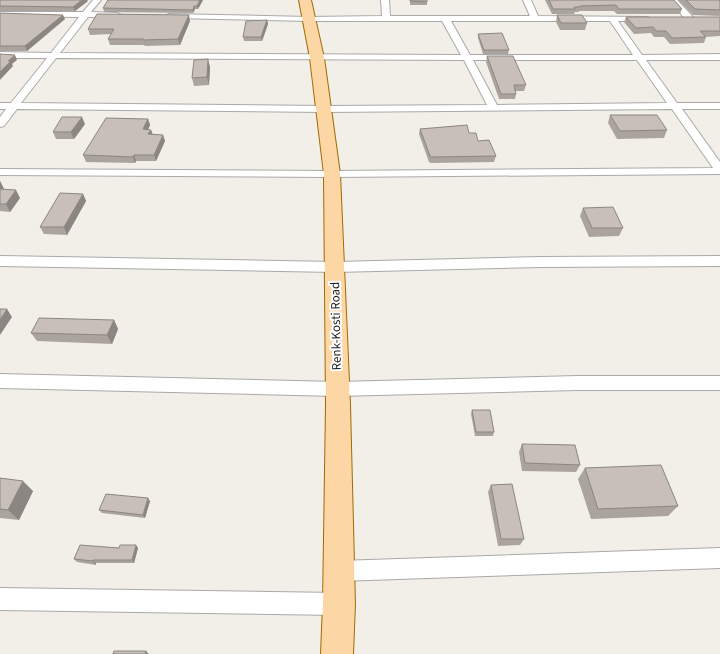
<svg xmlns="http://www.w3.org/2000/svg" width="720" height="654" viewBox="0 0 720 654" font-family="'Source Sans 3',sans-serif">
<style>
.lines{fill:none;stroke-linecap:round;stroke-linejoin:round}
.minor-casing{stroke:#a9a9a9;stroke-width:2}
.primary-casing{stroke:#a06b00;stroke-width:2}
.minor{fill:#fff;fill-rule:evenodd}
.primary{fill:#fcd6a4;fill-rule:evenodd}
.wall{fill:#aba49e}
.shaded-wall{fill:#8b8681}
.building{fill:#c7bfb8;stroke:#8b8681}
.labels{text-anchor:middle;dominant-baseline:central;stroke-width:4;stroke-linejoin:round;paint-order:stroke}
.street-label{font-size:13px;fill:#222;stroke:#fff}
</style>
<rect width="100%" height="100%" fill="#f2efe9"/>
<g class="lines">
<!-- minor casing -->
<g class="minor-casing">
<path id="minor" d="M93 0H101L91 12 117 13 121 15 117 17H88L60 53 461 55 442 21H309L169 18 165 16 169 14 309 17 382 16 381 0H389L390 16H530L523 0H531L538 16 648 17 649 19 645 21H618L642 55 720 54V60H646L677 103H720V109H682L720 162V174L332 177 0 175V169L332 171 713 168 672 109 325 112 17 109 4 126 0 127V117L6 109H0V103H11L47 58H0V52L51 53 79 17 0 16V12H83ZM451 21H610L633 55H470ZM56 58 464 60 487 105 325 106 21 103ZM473 60H637L667 103 497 105Z
M669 0H677L693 17V21H687Z
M0 256 335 262 541 257 720 256V266L541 267 335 272 0 266Z
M0 374 337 382 578 376H720V390H578L337 396 0 388Z
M720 548V568L339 581 332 578 329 571 332 564 339 561Z
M0 588 339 593 347 596 350 604 347 612 339 615 0 610Z"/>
</g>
<!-- primary casing -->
<g class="primary-casing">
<path id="primary" d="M299 0H311L324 58 340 174 350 405 355 604 353 654H321L323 604 326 405 324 174 310 58Z"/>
</g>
<!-- minor -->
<use href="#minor" class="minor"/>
<!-- primary -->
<use href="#primary" class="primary"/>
</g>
<!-- wall -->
<path class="wall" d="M0 0 88 1 75 11H0Z
M108 0H203L198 9H195L193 13 104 12 103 8Z
M410 0H427V5H410Z
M545 0H674L682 9 680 14H617L614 11H579V12H575L574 14H552Z
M678 0H720V16L693 15Z
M0 13 65 19 27 51H0Z
M557 15 587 23 585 30H560L556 22Z
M626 17H720V36L705 37H706L704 43 670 44 664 37H654L651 33 634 34 624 22Z
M267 20 268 24 262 41H244L243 37Z
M190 21 180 45 145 46 144 45H110L108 39 111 34 90 35 88 29Z
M478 34 509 50 508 54H483L478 38Z
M487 56 526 85 524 91H515L516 94 515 99H499L486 62Z
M210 67 209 85 194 86 192 78Z
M610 115 667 130 664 138 617 139 608 123Z
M148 119 150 125 148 130H151L153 135H163L165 141 156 161H136L135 163 86 162 83 155Z
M85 124 74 139H56L53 132Z
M420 129 469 133 496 156 494 162 431 163 429 162 419 134Z
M0 181 4 189 20 198 10 212 0 211Z
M83 194 86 201 67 235 44 234 40 227Z
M583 208 623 228 619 236 589 237 580 216Z
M114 320 118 329 112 344 37 341 31 333Z
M472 410 494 432 493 436H475L471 414Z
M522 444 580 465 576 472 522 471 519 452Z
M585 468 678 506 668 516 591 519 578 479Z
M0 478 33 491 19 520 0 518Z
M491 485 524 539 520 545 498 546 488 492Z
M150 501 145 518 102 513 99 510Z
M119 548H138L134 563H96V565L77 562 74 559Z"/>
<!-- shaded-wall -->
<path class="shaded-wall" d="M82 0H87L88 1 75 11 73 7Z
M200 0H203L198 9 197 6Z
M194 6 195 9 193 13V10Z
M63 15 65 19 27 51 25 46Z
M189 15 190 21 180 45 178 39Z
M267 20 268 24 262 41 261 37Z
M15 55 17 60 12 64 13 66 0 80V72L8 61Z
M208 59 210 67 209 85 207 77Z
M82 117 85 124 74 139 71 132Z
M148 119 150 125 145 136 143 129Z
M151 130 153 136 148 134Z
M163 135 165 141 156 161 154 155Z
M134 155 136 161 135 163 133 157Z
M0 181 4 189 0 196Z
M16 190 20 198 10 212 6 204Z
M83 194 86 201 67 235 64 227Z
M7 309 12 317 0 335V320Z
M114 320 118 329 112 344 107 335Z
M23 481 33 491 19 520 8 510Z
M148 498 150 501 145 518 143 515Z
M136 545 138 548 134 563 132 560Z
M93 560 96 563V565L93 561Z
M146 651 149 654H145Z"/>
<!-- building -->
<path class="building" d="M0 0H82L73 7 0 6Z
M108 0H200L197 6H194L193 10 103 8Z
M410 0H427V2L410 1Z
M549 0H674L682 9H619L616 5 580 6V7H574L575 9H553Z
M686 0H720V10L695 9Z
M0 13 63 15 25 46H0Z
M97 14 189 15 178 39 143 40 144 39H108L114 29H88Z
M557 15H582L587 23H561Z
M626 17H720V31H700L706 37 672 38 666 31H656L653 27 636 28Z
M267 20 261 37H243L246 21Z
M502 33 509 50H484L478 34Z
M0 54 15 55 8 61H11L0 72Z
M487 56H513L526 85H514L516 94H501Z
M208 59 207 77 192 78 194 60Z
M610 115H657L667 130 620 131Z
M62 117H82L71 132H53Z
M106 118 148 119 143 129 151 130 148 134 163 135 154 155H134L133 157 83 155Z
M467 125 469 133H476L478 141 489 140 496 156 432 157 430 156 420 129Z
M0 189 16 190 6 204H0Z
M60 193 83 194 64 227H40Z
M613 207 623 228H592L583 208Z
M0 309H7L0 320Z
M39 318 114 320 107 335 31 333Z
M472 410H490L494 432H476Z
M522 444 575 445 580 465 525 463Z
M661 465 678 506 598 509 585 468Z
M0 478 23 481 8 510 0 509Z
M512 484 524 539H501L491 485Z
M106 494 148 498 143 515 99 510Z
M80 545 119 548 120 545H136L132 560H93V561L74 559Z
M114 651H146L145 654H113Z"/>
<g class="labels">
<!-- street labels -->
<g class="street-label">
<text transform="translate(336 326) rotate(-91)">Renk-Kosti Road</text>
</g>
</g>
</svg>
